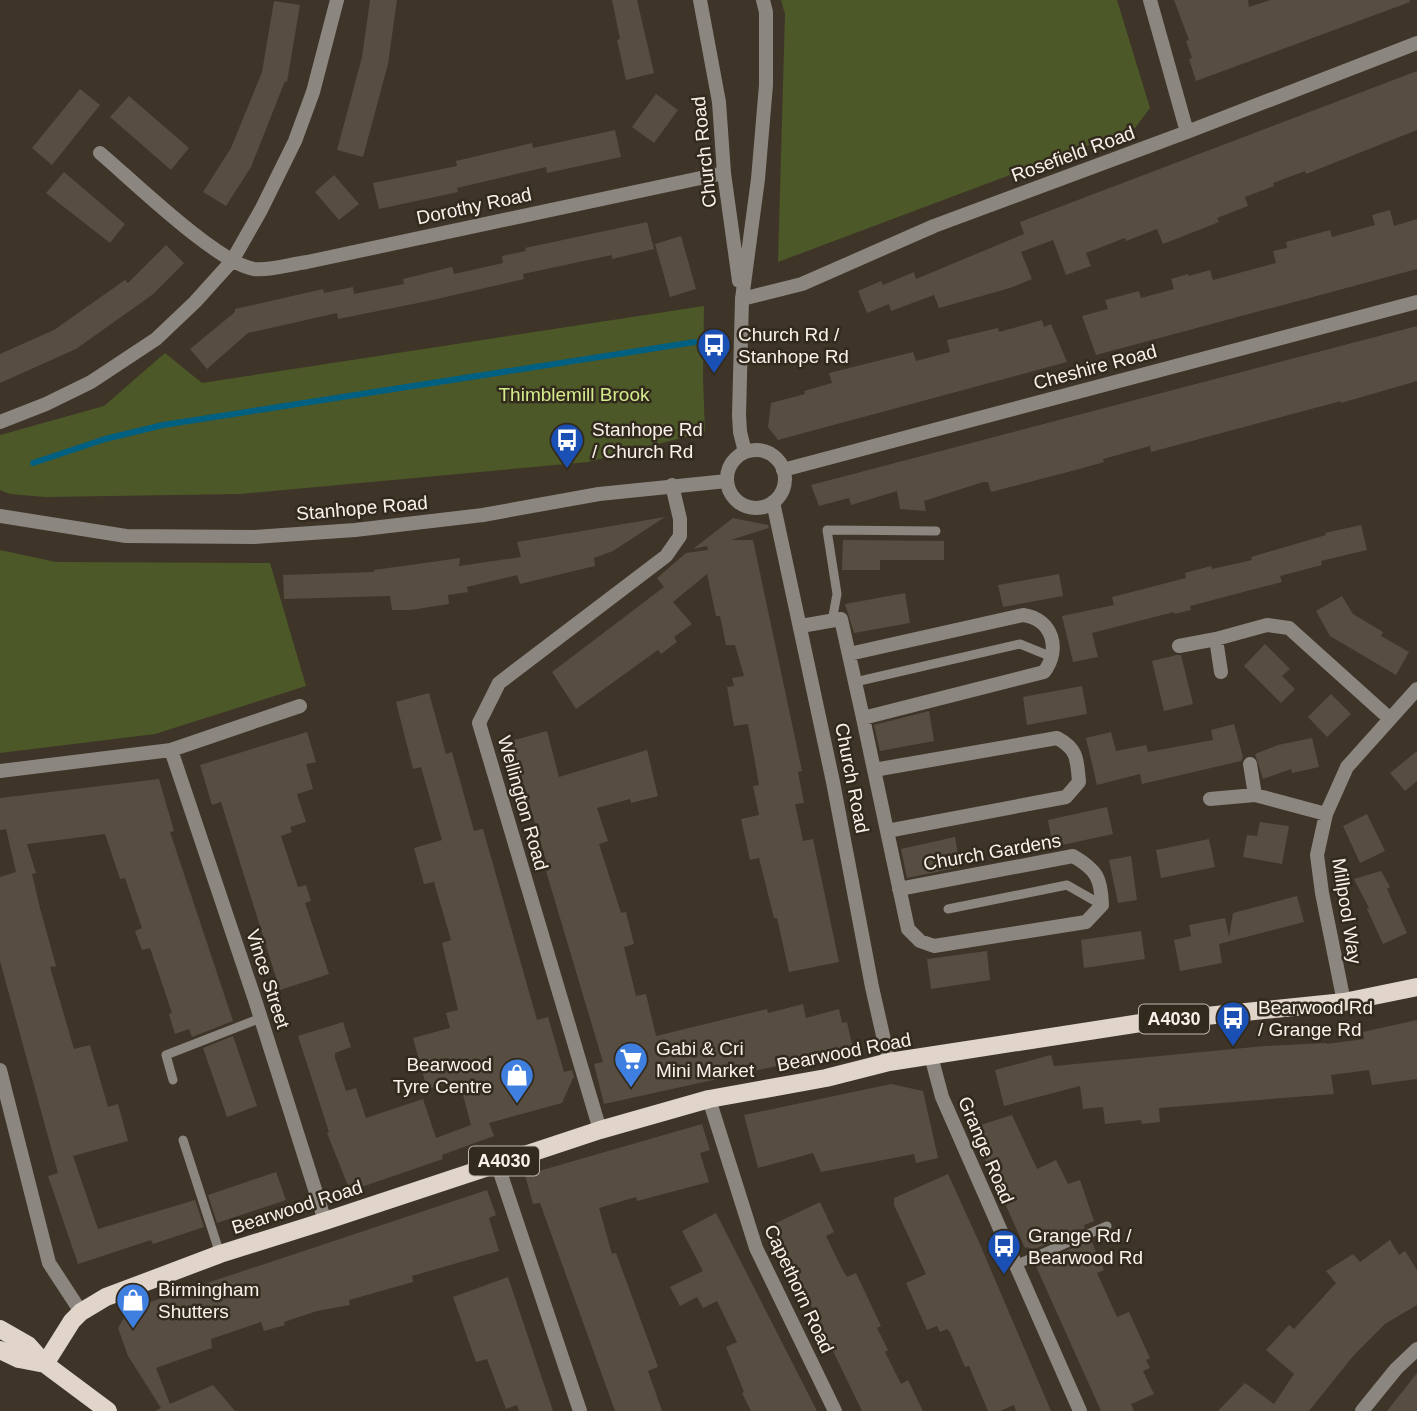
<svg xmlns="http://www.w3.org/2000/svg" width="1417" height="1411" viewBox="0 0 1417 1411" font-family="Helvetica,sans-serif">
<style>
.green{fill:#4d5828}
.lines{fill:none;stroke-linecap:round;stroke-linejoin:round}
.stream{stroke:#006082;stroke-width:6}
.building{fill:#584d41}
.service{stroke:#8b8680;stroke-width:9}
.minor{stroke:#8b8680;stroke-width:14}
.tertiary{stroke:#8b8680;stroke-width:14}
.primary{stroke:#e1d5ca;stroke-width:18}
.labels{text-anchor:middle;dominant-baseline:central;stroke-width:5;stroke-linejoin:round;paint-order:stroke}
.shield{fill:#332a1e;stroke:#beb6ae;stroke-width:2}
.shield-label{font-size:18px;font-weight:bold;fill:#f9f2eb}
.street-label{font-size:19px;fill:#f9f2eb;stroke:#332a1e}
.poi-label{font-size:19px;fill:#f9f2eb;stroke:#332a1e;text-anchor:start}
.park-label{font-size:19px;fill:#d5ec8c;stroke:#332a1e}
</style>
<rect width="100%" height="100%" fill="#3e3428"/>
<!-- green -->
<path class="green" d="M781 0H1117L1150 108 1135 128 778 262 785 14Z
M704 306 703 378 705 432 588 462 240 494 45 497 10 494 0 490V435L104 406 165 353 202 383Z
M0 550 56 562 270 563 306 686 155 734 0 753Z"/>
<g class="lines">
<!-- stream -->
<path class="stream" d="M33 463 105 439 163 425 695 342"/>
</g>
<!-- building -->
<path class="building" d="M370 0H397L388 64 363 157 337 150 362 57Z
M612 0H637L654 73 626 80 617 40 620 39Z
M1174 0H1248L1249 7 1270 0H1409L1410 2 1196 81 1189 59 1192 58 1186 41 1189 40Z
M274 1 300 5 287 82 285 81 251 167 226 206 203 192 231 148 262 72Z
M1417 71V130L1306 174 1305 171 1273 183 1274 186 1245 197 1248 206 1217 218 1219 222 1163 244 1157 229 1126 241 1125 238 1086 253 1091 266 1066 275 1053 240 1021 252 1032 279 1010 288 939 308 934 295 891 311 889 304 867 313 858 291 881 281 883 285 914 272 916 279 1024 234 1020 222Z
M80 89 100 105 52 165 32 148Z
M656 94 678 110 654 143 632 127Z
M129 96 189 148 171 170 110 117Z
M615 130 621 157 547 173 546 167 457 188 458 192 379 209 373 183 457 166 456 161 532 143 533 148Z
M64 172 125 224 110 243 46 193Z
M334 175 359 204 339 220 315 192Z
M1390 210 1394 226 1417 219V269L1096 355 1082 316 1108 309 1105 300 1139 291 1141 298 1174 289 1171 279 1188 274 1189 276 1210 270 1213 280 1276 263 1273 251 1287 248 1286 242 1330 230 1332 237 1375 225 1372 215Z
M647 222 654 249 612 259V255L523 274 524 279 428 301 338 319 337 313 248 333 207 369 190 349 235 312V309L323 289 324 293 353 287 354 294 404 284 403 279 452 267 454 274 503 263 502 256 526 251 525 248Z
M681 236 696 289 670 297 655 244Z
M166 245 184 263 152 295 76 349 0 383V354L54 330 125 280 128 283Z
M1042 320 1044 327 1051 324 1067 362 778 440 768 427 771 403 805 394 804 391 832 383 829 373 913 352 916 361 950 352 947 340 998 328 999 332Z
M1417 326V381L1341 403V401L1151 452 1150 446 1103 459 1104 462 1083 468 991 492 988 482H983L924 501 926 511 900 509 897 491 851 505 849 498 819 506 811 485Z
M665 517 613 551 594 558 595 566 520 584 517 575 467 587 468 592 448 595 449 604 411 610H392L390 596 284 599 283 575 374 572V570L460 558 459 566 521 557 517 542Z
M733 518 768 525 769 528 731 540H753L802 771 798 772 804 803 795 804 803 841 813 839 839 962 789 972 777 918H774L759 858 750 860 741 819 759 815 753 786 759 785 748 724 734 726 727 687 734 686 732 678 744 676 735 645H726L720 616H716L707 574 673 602 692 624 674 637 677 642 661 654 658 650 576 709 552 672 664 587 657 578 686 553 708 550 707 546 693 549Z
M1361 525 1367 550 1321 561 1322 565 1280 576 1282 582 1190 606 1191 610 1174 614V612L1092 633 1098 657 1073 662 1062 616 1114 605 1112 597 1186 578 1185 573 1211 566 1212 569 1252 560 1251 557 1326 535 1325 533Z
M843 540 944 541V560H880V570H842Z
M1059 574 1063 596 1003 607 998 585Z
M905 593 910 623 854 633 845 604Z
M1342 596 1353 614 1383 632 1381 636 1409 652 1396 675 1330 636 1316 611Z
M1265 644 1290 669 1282 676 1295 689 1281 703 1244 666Z
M1177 655H1181L1193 704 1164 711 1152 661Z
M1082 686 1087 714 1027 725 1023 697Z
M429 693 446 754 452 752 474 831 483 829 537 1020 548 1017 564 1072 572 1070 574 1076 562 1103 489 1123 494 1136 442 1155 443 1159 350 1191 327 1133 329 1132 298 1036 343 1022 351 1047 335 1053V1058L346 1091 356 1088 366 1118 423 1099 436 1138 471 1125 459 1080 427 1089 413 1038 450 1028 446 1013 458 1010 442 943 451 940 434 882 424 884 414 848 442 840 421 767 413 769 396 702Z
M1331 694 1351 714 1327 737 1308 717Z
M929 711 934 741 880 751 874 725Z
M1234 724 1243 757 1241 761 1142 784 1140 774 1097 785 1086 738 1111 732 1116 751 1146 745 1148 752 1213 740 1211 730Z
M547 731 559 777 647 750 658 796 631 803 630 799 597 808 608 841 599 844 621 913 626 912 634 944 624 947 636 996 646 994 656 1036 767 1009 768 1013 803 1004 806 1018 839 1009 842 1023 847 1022 852 1044 845 1051 604 1104 594 1064 603 1062 546 871H549L511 741Z
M307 732 316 762 306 764 313 789 297 794 306 822 290 827 292 832 281 836 298 887 306 885 311 901 305 903 329 974 280 990 221 802 212 805 200 765Z
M1312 738 1319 767 1292 773 1291 769 1263 779 1255 754 1278 745Z
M1417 751V781L1405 791 1390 773Z
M159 779 174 831 170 832 233 1021 192 1037 189 1029 175 1034 169 1014 172 1013 150 948 142 950 135 931 142 928 125 878 120 879 105 834 27 844 36 873 32 874 40 908 56 966 50 967 74 1049 90 1045 108 1107 118 1104 128 1141 73 1156 98 1229 195 1200 204 1227 153 1244 151 1240 78 1264 48 1176 58 1173 0 961V877L16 872 6 829 0 830V798Z
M1107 807 1113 834 1053 847 1048 820Z
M1367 814 1385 851 1360 863 1343 826Z
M1260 822 1289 826 1282 864 1243 857 1247 835 1257 836Z
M955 837 960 867 907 878 901 849Z
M1209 839 1215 867 1161 878 1156 850Z
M1131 856 1137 900 1118 903 1109 860Z
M1381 871 1390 887 1387 889 1407 933 1383 944 1367 909 1369 908 1354 879Z
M1297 896 1304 922 1219 944 1222 963 1180 971 1174 940 1191 936 1189 925 1225 918 1229 937 1233 913Z
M1141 931 1145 959 1084 968 1081 940Z
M987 951 990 980 931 989 927 959Z
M1417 1020V1079L1372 1085 1369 1070 1331 1075 1334 1094 1159 1108 1160 1122 1142 1124 1141 1120 1105 1124 1103 1107 1083 1109 1080 1086 1004 1106 995 1070 1051 1055 1054 1066 1265 1046 1326 1043 1327 1044 1364 1039 1363 1032Z
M233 1036 257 1106 227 1117 203 1048Z
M891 1084 923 1091 938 1158 916 1163 914 1154 821 1172 813 1153 758 1168 744 1115Z
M1012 1115 1037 1169 1056 1160 1068 1184 1080 1180 1094 1221 1084 1225 1085 1228 1030 1251 1028 1247 1025 1248 971 1128Z
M702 1124 710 1150 700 1153 709 1182 637 1201 636 1197 599 1208 612 1254 616 1253 658 1367 648 1371 662 1411H615L540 1203 533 1204 525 1175Z
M276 1172 286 1200 217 1223 208 1195Z
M948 1174 979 1242 1051 1411H1016L1014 1405 1000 1411H988L969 1366 965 1367 950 1332 947 1329 940 1332 937 1326 927 1330 906 1283 926 1274 894 1205V1198Z
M487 1190 496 1215 489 1218 499 1251 412 1276 413 1282 349 1300 350 1305 317 1311 284 1322 285 1325 264 1331 261 1322 211 1339 212 1348 156 1368 170 1404 213 1385 235 1411H155L161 1408 128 1356 118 1328 129 1309Z
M820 1202 834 1232 826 1236 842 1269 847 1277 856 1273 881 1326 877 1328 888 1350 885 1352 901 1384 908 1380 923 1411H862L772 1225Z
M716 1213 817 1411H751L742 1393 744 1392 726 1347 737 1342 717 1301 703 1308 697 1297 680 1306 670 1287 703 1271 682 1231Z
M1091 1240 1104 1270 1097 1273 1117 1317 1129 1312 1150 1358 1146 1360 1150 1368 1143 1371 1154 1394 1131 1404 1134 1411H1101L1035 1264Z
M1390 1240 1399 1255 1405 1251 1417 1270V1305L1385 1324 1354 1355 1309 1411H1218L1245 1383 1274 1404 1294 1374 1266 1350 1289 1325 1294 1329 1336 1283 1326 1271 1353 1254 1360 1262Z
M508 1277 553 1411H519L517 1405 506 1409 487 1359 476 1362 453 1297Z
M1417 1373V1411H1387Z"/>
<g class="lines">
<!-- service -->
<path class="service" d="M832 621 837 594 827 530 936 531
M855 682 1020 644 1052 657
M948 909 1067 885 1102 905
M173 1080 166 1055 261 1018
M183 1140 220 1254
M1015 1265 1107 1226"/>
<!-- minor -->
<path class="minor" d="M1150 0 1187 132
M100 153C132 180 217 263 254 269 270 271 291 264 307 262L724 173
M742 299 802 284 934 226 1187 132 1417 43
M0 422 46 404 91 382 156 339 195 302 232 261 261 210 295 141 313 92 337 0
M783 470 1417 302
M801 626 841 619 863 718 1044 672C1061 650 1053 619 1023 615L849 654
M1179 646 1216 639
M1221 672 1216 639 1267 625 1289 628 1389 718
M863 718 887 831 1066 797 1079 782C1077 760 1078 749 1057 738L874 770
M171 750 255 1000 325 1221
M1250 764 1255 795
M0 771 171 750 300 706
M1210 799 1255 795 1326 814
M887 831 908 929 920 941 934 946 1086 922 1102 905C1101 878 1097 870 1073 856L899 889
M1344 1002 1322 893 1317 855 1326 814 1347 767 1417 689
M931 1056 942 1097 1080 1411
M0 1070 49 1263 81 1312
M709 1099 756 1248 835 1411
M600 1130 479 723 499 683 666 556 680 536V519L672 485
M497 1163 580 1411
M1362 1411 1396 1369 1417 1349"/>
<!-- tertiary -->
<path class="tertiary" d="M700 0 719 102 724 173 739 281
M727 479a29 29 0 1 1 58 0a29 29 0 1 1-58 0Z
M745 452 740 432 739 415 742 299 758 179 766 85V12L763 0
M773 502 833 782 872 987 889 1062
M0 516 126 536 254 537 355 530 483 515 599 494 727 481"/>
<!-- primary -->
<path class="primary" d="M0 1329 28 1345 45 1364 108 1411
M0 1350 19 1359 45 1364
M45 1364 72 1321 81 1312 106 1297 220 1254 325 1221 600 1130 709 1099 826 1078 889 1062 1147 1022 1344 1002 1417 987"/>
</g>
<!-- icons -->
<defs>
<g id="bus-pin" transform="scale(1.75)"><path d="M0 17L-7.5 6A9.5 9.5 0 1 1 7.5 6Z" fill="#1a4fb4" stroke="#332a1e"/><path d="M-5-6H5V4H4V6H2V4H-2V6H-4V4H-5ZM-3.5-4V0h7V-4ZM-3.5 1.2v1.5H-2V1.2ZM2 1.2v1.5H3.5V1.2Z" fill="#fff"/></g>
<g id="supermarket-pin" transform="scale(1.75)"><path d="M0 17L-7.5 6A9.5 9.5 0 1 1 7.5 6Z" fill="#3f7fe0" stroke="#332a1e"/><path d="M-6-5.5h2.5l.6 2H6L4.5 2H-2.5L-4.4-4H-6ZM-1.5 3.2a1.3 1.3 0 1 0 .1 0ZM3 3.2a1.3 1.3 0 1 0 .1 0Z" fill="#fff"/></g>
<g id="shop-pin" transform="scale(1.75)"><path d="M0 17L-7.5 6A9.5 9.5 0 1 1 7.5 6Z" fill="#3f7fe0" stroke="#332a1e"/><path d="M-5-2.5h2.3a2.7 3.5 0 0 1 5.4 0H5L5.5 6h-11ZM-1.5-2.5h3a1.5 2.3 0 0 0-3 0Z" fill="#fff"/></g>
</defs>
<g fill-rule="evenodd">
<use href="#bus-pin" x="714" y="345"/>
<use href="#bus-pin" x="567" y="440"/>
<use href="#bus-pin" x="1233" y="1018"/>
<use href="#supermarket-pin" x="631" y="1059"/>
<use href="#shop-pin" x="517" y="1075"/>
<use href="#bus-pin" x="1004" y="1246"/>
<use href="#shop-pin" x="133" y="1300"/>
</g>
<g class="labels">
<!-- shield labels -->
<g class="shield">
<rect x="1139" y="1004.5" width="70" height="29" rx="5"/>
<rect x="469" y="1146.5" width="70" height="29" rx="5"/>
</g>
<g class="shield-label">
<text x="1174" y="1019">A4030</text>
<text x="504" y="1161">A4030</text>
</g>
<!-- street labels -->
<g class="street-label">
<text transform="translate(704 152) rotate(-96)">Church Road</text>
<text transform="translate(1073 154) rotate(-20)">Rosefield Road</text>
<text transform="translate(474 206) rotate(-12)">Dorothy Road</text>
<text transform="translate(1095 367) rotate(-15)">Cheshire Road</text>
<text transform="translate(362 508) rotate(-5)">Stanhope Road</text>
<text transform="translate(852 778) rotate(79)">Church Road</text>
<text transform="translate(523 803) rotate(74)">Wellington Road</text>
<text transform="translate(992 852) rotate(-10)">Church Gardens</text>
<text transform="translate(1347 911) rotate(81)">Millpool Way</text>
<text transform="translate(268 979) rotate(72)">Vince Street</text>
<text transform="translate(844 1052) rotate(-11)">Bearwood Road</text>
<text transform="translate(986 1150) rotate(67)">Grange Road</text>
<text transform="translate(297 1207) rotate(-18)">Bearwood Road</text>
<text transform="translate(799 1289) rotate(65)">Capethorn Road</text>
</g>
<!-- poi labels -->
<g class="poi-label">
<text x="738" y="334">Church Rd /<tspan x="738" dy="22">Stanhope Rd</tspan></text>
<text x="592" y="429">Stanhope Rd<tspan x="592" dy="22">/ Church Rd</tspan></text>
<text x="1258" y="1007">Bearwood Rd<tspan x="1258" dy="22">/ Grange Rd</tspan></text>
<text x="656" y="1048">Gabi &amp; Cri<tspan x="656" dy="22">Mini Market</tspan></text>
<text x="492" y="1064" text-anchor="end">Bearwood<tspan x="492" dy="22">Tyre Centre</tspan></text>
<text x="1028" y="1235">Grange Rd /<tspan x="1028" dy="22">Bearwood Rd</tspan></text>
<text x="158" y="1289">Birmingham<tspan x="158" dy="22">Shutters</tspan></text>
</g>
<!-- park labels -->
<g class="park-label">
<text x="574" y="394">Thimblemill Brook</text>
</g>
</g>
</svg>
